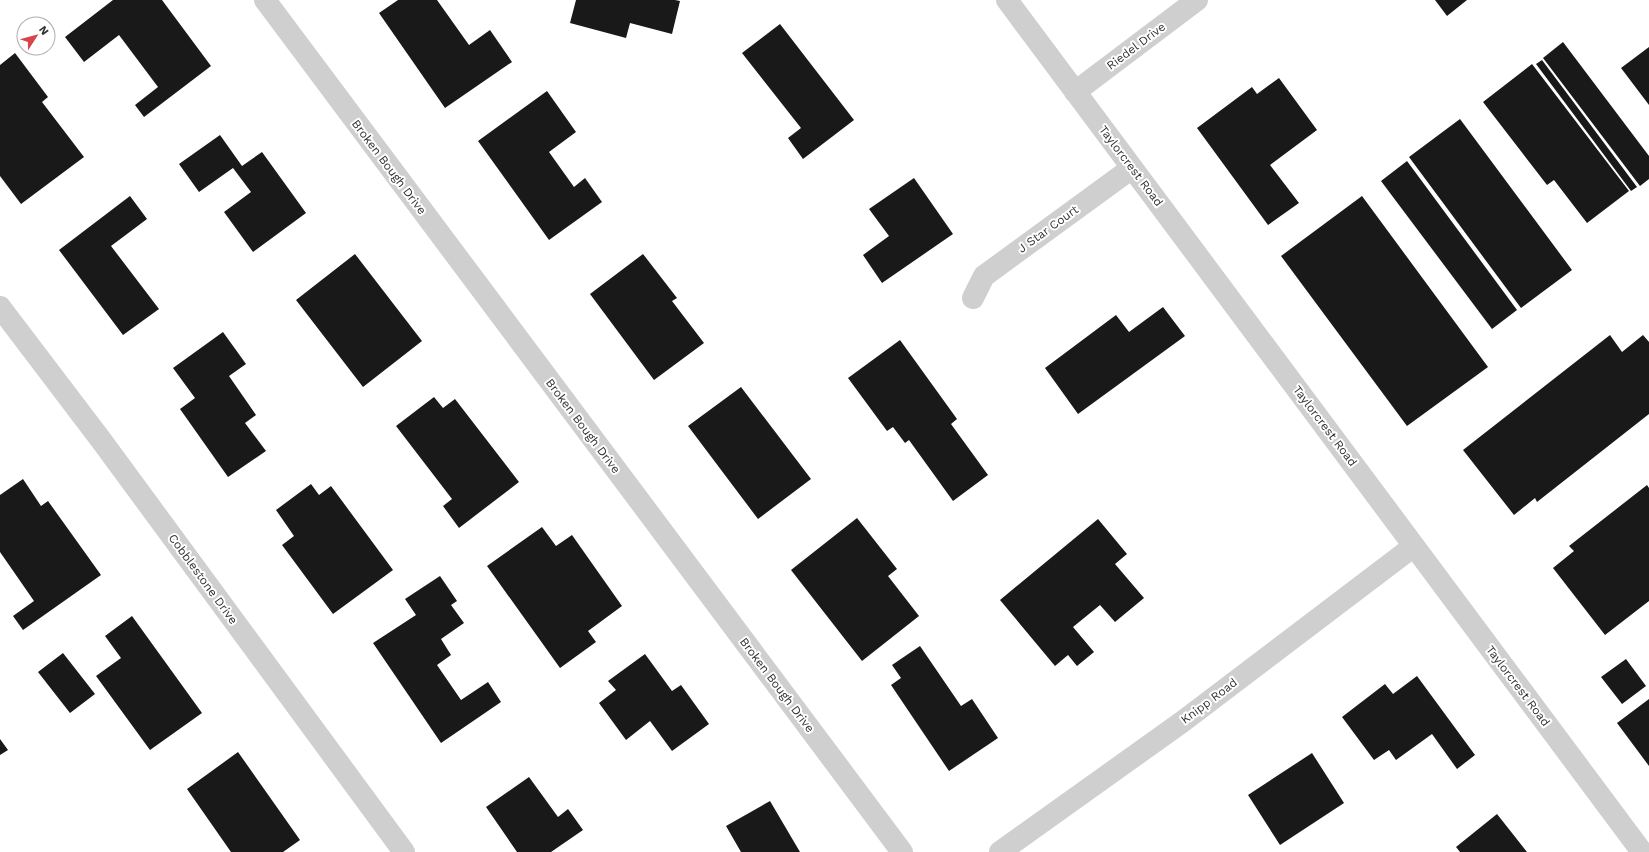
<svg xmlns="http://www.w3.org/2000/svg" width="1649" height="852" viewBox="0 0 1649 852" font-family="'Work Sans',sans-serif">
<style>
.building{fill:#191919}
.lines{fill:none;stroke-linecap:round;stroke-linejoin:round}
.minor{stroke:#cfcfcf;stroke-width:22}
.labels{text-anchor:middle;dominant-baseline:central;stroke-width:4;stroke-linejoin:round;paint-order:stroke}
.street-label{font-size:12px;fill:#323232;stroke:#fff}
</style>
<rect width="100%" height="100%" fill="#fff"/>
<!-- building -->
<path class="building" d="M113 0H162L211 66 144 117 135 105 158 87 119 35 84 62 65 37Z
M398 0H437L469 45 490 30 512 62 445 108 379 13Z
M576 0H675L680 1 672 34 630 23 626 38 570 23Z
M1435 0H1467L1447 16Z
M780 24 854 120 803 159 788 138 801 128 742 53Z
M1563 42 1649 156V179L1640 186 1543 58Z
M1649 47V105L1621 68Z
M15 53 48 97 42 102 84 157 21 204 0 176V65Z
M1542 60 1637 187 1631 191 1536 64Z
M1532 64 1629 191 1587 223 1554 180 1547 185 1483 102Z
M1279 78 1317 130 1270 165 1299 203 1268 225 1197 128 1252 87 1257 94Z
M547 91 576 132 549 152 574 187 585 178 602 202 549 240 478 141Z
M1460 119 1572 270 1521 308 1409 157Z
M220 135 242 166 262 152 306 213 253 252 224 212 251 192 233 168 199 192 179 164Z
M1407 161 1517 310 1492 329 1381 181Z
M914 178 953 234 882 283 863 255 889 236 869 209Z
M130 196 147 219 111 246 159 309 123 335 59 250Z
M1362 196 1488 367 1407 426 1281 256Z
M355 254 422 341 363 387 296 300Z
M643 254 677 298 672 301 704 343 654 380 590 294Z
M1163 307 1185 336 1078 414 1045 368 1116 315 1129 332Z
M223 332 246 364 229 376 256 415 245 423 266 451 228 477 180 409 195 398 173 368Z
M1610 335 1622 352 1643 335 1649 342V414L1537 502 1535 498 1514 515 1463 450Z
M900 340 957 419 951 424 988 475 953 501 909 440 905 443 893 427 887 431 848 378Z
M741 387 811 479 758 519 688 426Z
M434 397 443 408 455 399 519 482 459 528 443 506 452 499 396 426Z
M23 479 41 506 48 501 101 575 23 630 13 616 34 601 0 552V495Z
M311 484 319 495 331 486 393 570 333 614 282 545 294 536 276 510Z
M1647 485 1649 488V601L1605 635 1553 568 1574 551 1569 546Z
M857 518 897 569 888 576 919 616 862 661 791 570Z
M1098 519 1127 554 1115 564 1144 598 1115 622 1100 605 1073 627 1094 652 1077 666 1068 655 1055 666 1000 600Z
M542 527 556 546 572 535 622 606 588 631 596 642 560 668 487 566Z
M440 576 457 601 451 605 464 623 441 639 451 655 437 665 461 700 488 682 501 702 441 743 373 643 416 615 405 599Z
M132 616 202 713 150 750 96 676 121 658 105 636Z
M920 646 961 706 972 699 998 738 949 771 891 685 901 678 892 665Z
M63 653 95 694 70 713 38 672Z
M645 654 672 691 681 685 709 724 672 751 650 721 626 740 599 703 616 690 608 681Z
M1626 659 1646 686 1622 704 1601 677Z
M1417 676 1475 755 1457 769 1432 734 1396 760 1389 750 1374 760 1342 717 1385 684 1393 694Z
M1649 699V766L1617 723Z
M0 739 8 750 0 755Z
M238 752 300 840 283 852H231L187 789Z
M1312 753 1344 803 1280 845 1248 795Z
M529 777 558 817 568 809 583 830 551 852H517L486 807Z
M770 801 800 852H741L726 826Z
M1497 814 1527 852H1460L1456 847Z"/>
<g class="lines">
<!-- minor -->
<path class="minor" d="M265 0 902 852
M1007 0 1642 852
M1075 92 1197 0
M973 298 984 276 1132 168
M0 307 101 440 404 852
M1000 852 1182 722 1414 546"/>
</g>
<g class="labels">
<!-- street labels -->
<g class="street-label">
<text transform="translate(1136 46) rotate(-37)">Riedel Drive</text>
<text transform="translate(1131 166) rotate(53)">Taylorcrest Road</text>
<text transform="translate(389 167) rotate(53)">Broken Bough Drive</text>
<text transform="translate(1048 229) rotate(-36)">J Star Court</text>
<text transform="translate(583 426) rotate(53)">Broken Bough Drive</text>
<text transform="translate(1325 426) rotate(53)">Taylorcrest Road</text>
<text transform="translate(203 579) rotate(54)">Cobblestone Drive</text>
<text transform="translate(777 685) rotate(53)">Broken Bough Drive</text>
<text transform="translate(1518 686) rotate(53)">Taylorcrest Road</text>
<text transform="translate(1209 701) rotate(-37)">Knipp Road</text>
</g>
</g>
<!-- north arrow -->
<g transform="translate(36 36) rotate(54)"><circle r="19" fill="#ffffff" stroke="#adadad"/>
<path d="M0-3L7 15L0 10L-7 15Z" fill="#d8444a"/>
<text y="-6" font-size="11" font-weight="bold" text-anchor="middle" fill="#323232">N</text>
</g>
</svg>
